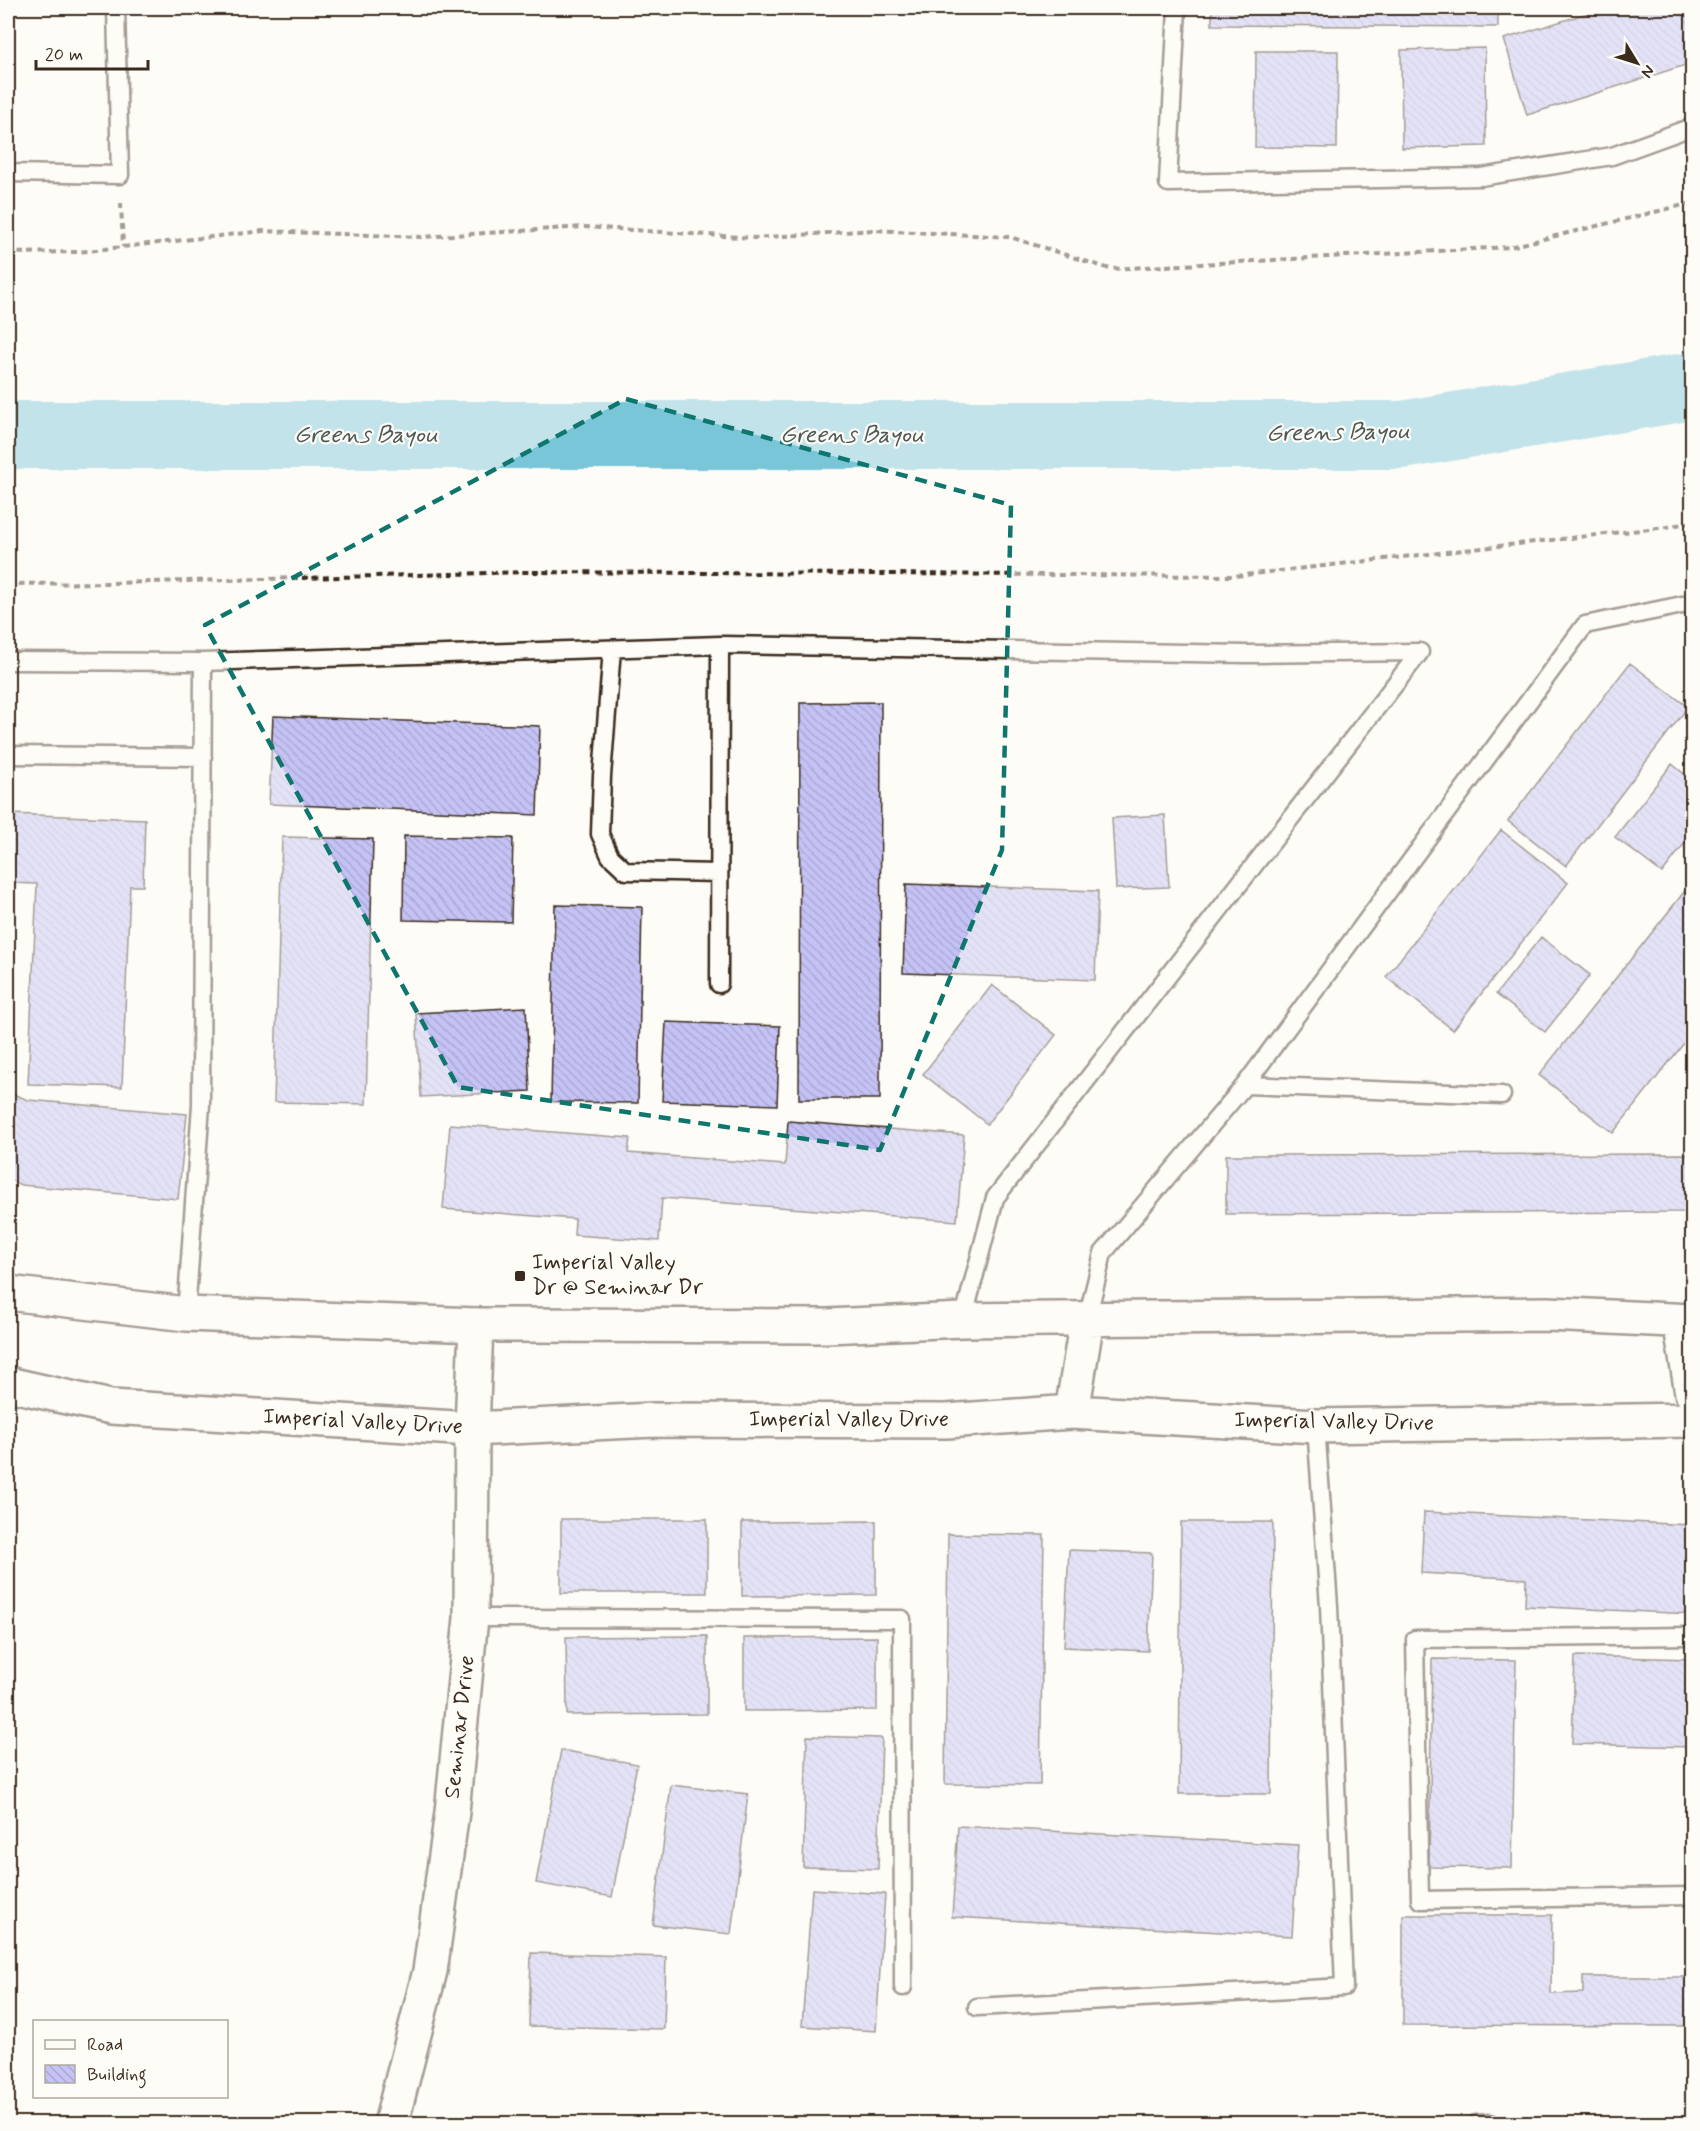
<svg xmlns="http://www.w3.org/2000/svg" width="1700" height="2131" viewBox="0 0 1700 2131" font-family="Mynerve,sans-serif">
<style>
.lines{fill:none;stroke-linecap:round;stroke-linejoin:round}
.river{stroke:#79c6d8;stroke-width:68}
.building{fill:url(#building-back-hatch);stroke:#3b2a1e;stroke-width:1.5}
.service-casing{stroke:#3b2a1e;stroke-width:21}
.tertiary-casing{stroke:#3b2a1e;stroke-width:38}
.secondary-casing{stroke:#3b2a1e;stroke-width:38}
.path{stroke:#3b2a1e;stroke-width:4;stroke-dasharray:6 4.5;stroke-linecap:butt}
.service{stroke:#fdfcf7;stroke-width:16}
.tertiary{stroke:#fdfcf7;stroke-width:33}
.secondary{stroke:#fdfcf7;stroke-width:33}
.marked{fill:none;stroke:#0f766e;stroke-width:4.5;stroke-dasharray:12 8;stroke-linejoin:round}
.poi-dot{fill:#3b2a1e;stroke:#fdfcf7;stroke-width:2}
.labels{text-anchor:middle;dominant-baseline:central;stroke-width:4.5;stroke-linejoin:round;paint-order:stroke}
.poi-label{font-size:22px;fill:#3b2a1e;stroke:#fdfcf7;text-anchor:start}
.street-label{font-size:22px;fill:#3b2a1e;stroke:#fdfcf7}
.water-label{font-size:24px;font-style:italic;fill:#4e5956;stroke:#fdfcf7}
</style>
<defs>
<pattern id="building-back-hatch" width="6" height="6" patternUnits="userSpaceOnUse" patternTransform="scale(1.5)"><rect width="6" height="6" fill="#c5c3f5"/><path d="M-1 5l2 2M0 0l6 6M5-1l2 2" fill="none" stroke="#aaa8d2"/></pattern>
</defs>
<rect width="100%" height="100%" fill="#fdfcf7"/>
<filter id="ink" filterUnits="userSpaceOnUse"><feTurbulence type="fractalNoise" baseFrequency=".0167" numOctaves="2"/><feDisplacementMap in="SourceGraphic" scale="12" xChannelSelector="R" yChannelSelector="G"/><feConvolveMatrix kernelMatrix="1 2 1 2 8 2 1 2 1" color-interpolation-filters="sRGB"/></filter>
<g filter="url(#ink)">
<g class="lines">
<!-- river -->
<path class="river" d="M8 435H1402L1692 386"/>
</g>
<!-- building -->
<path class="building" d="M1212 8H1498V27L1212 25Z
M1604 8H1692V63L1527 115 1504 39Z
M1485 48 1486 146 1402 148 1401 50Z
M1256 51H1338L1337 148 1255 147Z
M1630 663 1688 707 1566 866 1508 821Z
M881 702 880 1099H799L800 703Z
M273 716 540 726 537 815 269 804Z
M1672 764 1692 780V834L1662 873 1615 837Z
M8 814 145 819 143 886H130L122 1087 28 1084 37 884 8 883Z
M1165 815 1169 887 1116 889 1112 818Z
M1501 830 1568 883 1453 1030 1386 977Z
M404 836 513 838 511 922 403 920Z
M282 837 373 839 366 1104 274 1102Z
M1692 882V1033L1613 1133 1539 1075Z
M906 884 1098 891 1095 980 903 973Z
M555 905 642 907 638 1103 551 1102Z
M1541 937 1590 975 1545 1032 1496 994Z
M992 985 1056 1035 987 1124 923 1074Z
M526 1007 530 1091 421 1097 416 1013Z
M666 1022 780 1026 777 1105 662 1101Z
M8 1092 28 1100 187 1114 178 1199 21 1185 8 1179Z
M788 1121 964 1135 957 1221 662 1198 659 1241 574 1235 575 1219 443 1209 450 1124 630 1138 628 1153 785 1165Z
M1692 1154V1212L1226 1214V1155Z
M1424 1512 1692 1525V1614L1525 1606 1526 1579 1421 1573Z
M561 1519H707V1593H561Z
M876 1521V1595L742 1596V1522Z
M1181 1522H1273L1271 1794H1179Z
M948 1534 1044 1535 1040 1785 945 1784Z
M1069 1550 1152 1553 1148 1651 1064 1647Z
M707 1636V1714L567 1715 566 1637Z
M877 1637V1710L744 1711V1638Z
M1575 1656 1692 1659V1747L1572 1744Z
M1432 1659 1516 1660 1512 1868 1429 1867Z
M807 1736 882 1738 878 1869 803 1867Z
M561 1750 637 1764 612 1897 536 1883Z
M671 1785 748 1794 731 1934 653 1925Z
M958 1826 1298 1845 1292 1936 952 1917Z
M812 1889 885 1894 876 2031 802 2026Z
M1403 1915H1552L1551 1994 1583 1993V1977H1692V2026L1403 2025Z
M531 1953 666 1957 664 2029 529 2026Z"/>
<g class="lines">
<!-- service casing -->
<g class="service-casing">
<path id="service" d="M1177 8 1168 183 1481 177 1612 156 1692 127
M8 173 120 175 116 8
M612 649 602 776 600 834 610 856 626 871 719 873
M8 661 203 662 720 645 1247 654 1420 652 995 1198 963 1320
M8 755 203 757
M719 984 720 645
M1245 1085 1502 1095
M186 1314 201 1105 203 662
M1087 1319 1103 1253 1245 1085 1585 625 1692 603
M471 1618 902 1619 903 1987
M1692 1636 1415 1639 1420 1900 1692 1896
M977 2007 1344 1987 1329 1606 1316 1426
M1476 2124 1491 2123"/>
</g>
<!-- tertiary casing -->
<g class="tertiary-casing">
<path id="tertiary" d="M391 2124 430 1971 452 1812 471 1618 472 1429 476 1325"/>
</g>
<!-- secondary casing -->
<g class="secondary-casing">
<path id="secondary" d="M8 1293 186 1314 476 1325 827 1326 963 1320 1548 1314 1692 1321
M1680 1321 1692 1393
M8 1384 111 1407 472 1429 654 1420 946 1421 1072 1412 1316 1426 1692 1420
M1072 1412 1087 1319"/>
</g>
<!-- path -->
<path class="path" d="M121 203 123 247
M8 253 78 252 263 231 421 237 585 227 754 238 874 230 1010 237 1110 269 1510 247 1692 203
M8 584 112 583 527 572 1235 576 1667 527 1692 522"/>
<!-- service -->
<use href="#service" class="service"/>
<!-- tertiary -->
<use href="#tertiary" class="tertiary"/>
<!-- secondary -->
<use href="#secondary" class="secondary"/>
</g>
</g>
<!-- marked area -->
<path d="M0 0H1700V2131H0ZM626 399 1011 505 1002 850 880 1150 458 1087 205 625Z" fill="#fdfcf7" fill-opacity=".55" fill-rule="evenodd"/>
<path class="marked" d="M626 399 1011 505 1002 850 880 1150 458 1087 205 625Z"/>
<!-- markers -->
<rect class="poi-dot" x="514" y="1270" width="12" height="12" rx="3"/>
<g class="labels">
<!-- poi labels -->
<g class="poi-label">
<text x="532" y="1263">Imperial Valley<tspan x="532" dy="25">Dr @ Seminar Dr</tspan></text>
</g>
<!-- street labels -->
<g class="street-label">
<text x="849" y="1420">Imperial Valley Drive</text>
<text transform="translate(363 1422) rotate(3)">Imperial Valley Drive</text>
<text transform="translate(1334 1422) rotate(1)">Imperial Valley Drive</text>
<text transform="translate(460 1727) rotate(-84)">Seminar Drive</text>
</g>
<!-- water labels -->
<g class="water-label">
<text transform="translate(1338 433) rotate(-1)">Greens Bayou</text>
<text x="366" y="435">Greens Bayou</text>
<text x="852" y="435">Greens Bayou</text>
</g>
</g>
<!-- margin -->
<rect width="1700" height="2131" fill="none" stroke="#fdfcf7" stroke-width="30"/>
<rect x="15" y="15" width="1670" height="2101" fill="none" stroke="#3b2a1e" stroke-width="2" filter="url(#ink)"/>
<!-- legend -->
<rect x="33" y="2020" width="195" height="78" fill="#fdfcf7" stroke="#afa8a0" stroke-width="1.5"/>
<rect x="45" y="2040" width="30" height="9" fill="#fdfcf7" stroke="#afa8a0" stroke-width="1.5"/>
<text x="87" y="2050" font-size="18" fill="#3b2a1e">Road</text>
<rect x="45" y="2065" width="30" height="18" fill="url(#building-back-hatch)" stroke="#afa8a0" stroke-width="1.5"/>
<text x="87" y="2080" font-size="18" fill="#3b2a1e">Building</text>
<!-- north arrow -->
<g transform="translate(1637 63) rotate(128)" stroke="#fdfcf7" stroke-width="4.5" paint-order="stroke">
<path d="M0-4.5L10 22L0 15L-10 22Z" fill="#3b2a1e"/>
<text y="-9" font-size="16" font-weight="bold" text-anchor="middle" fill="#3b2a1e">N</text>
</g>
<!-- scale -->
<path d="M36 60v9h112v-9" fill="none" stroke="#3b2a1e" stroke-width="3"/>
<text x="45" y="60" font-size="18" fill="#3b2a1e" stroke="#fdfcf7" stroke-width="4.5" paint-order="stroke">20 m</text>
</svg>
